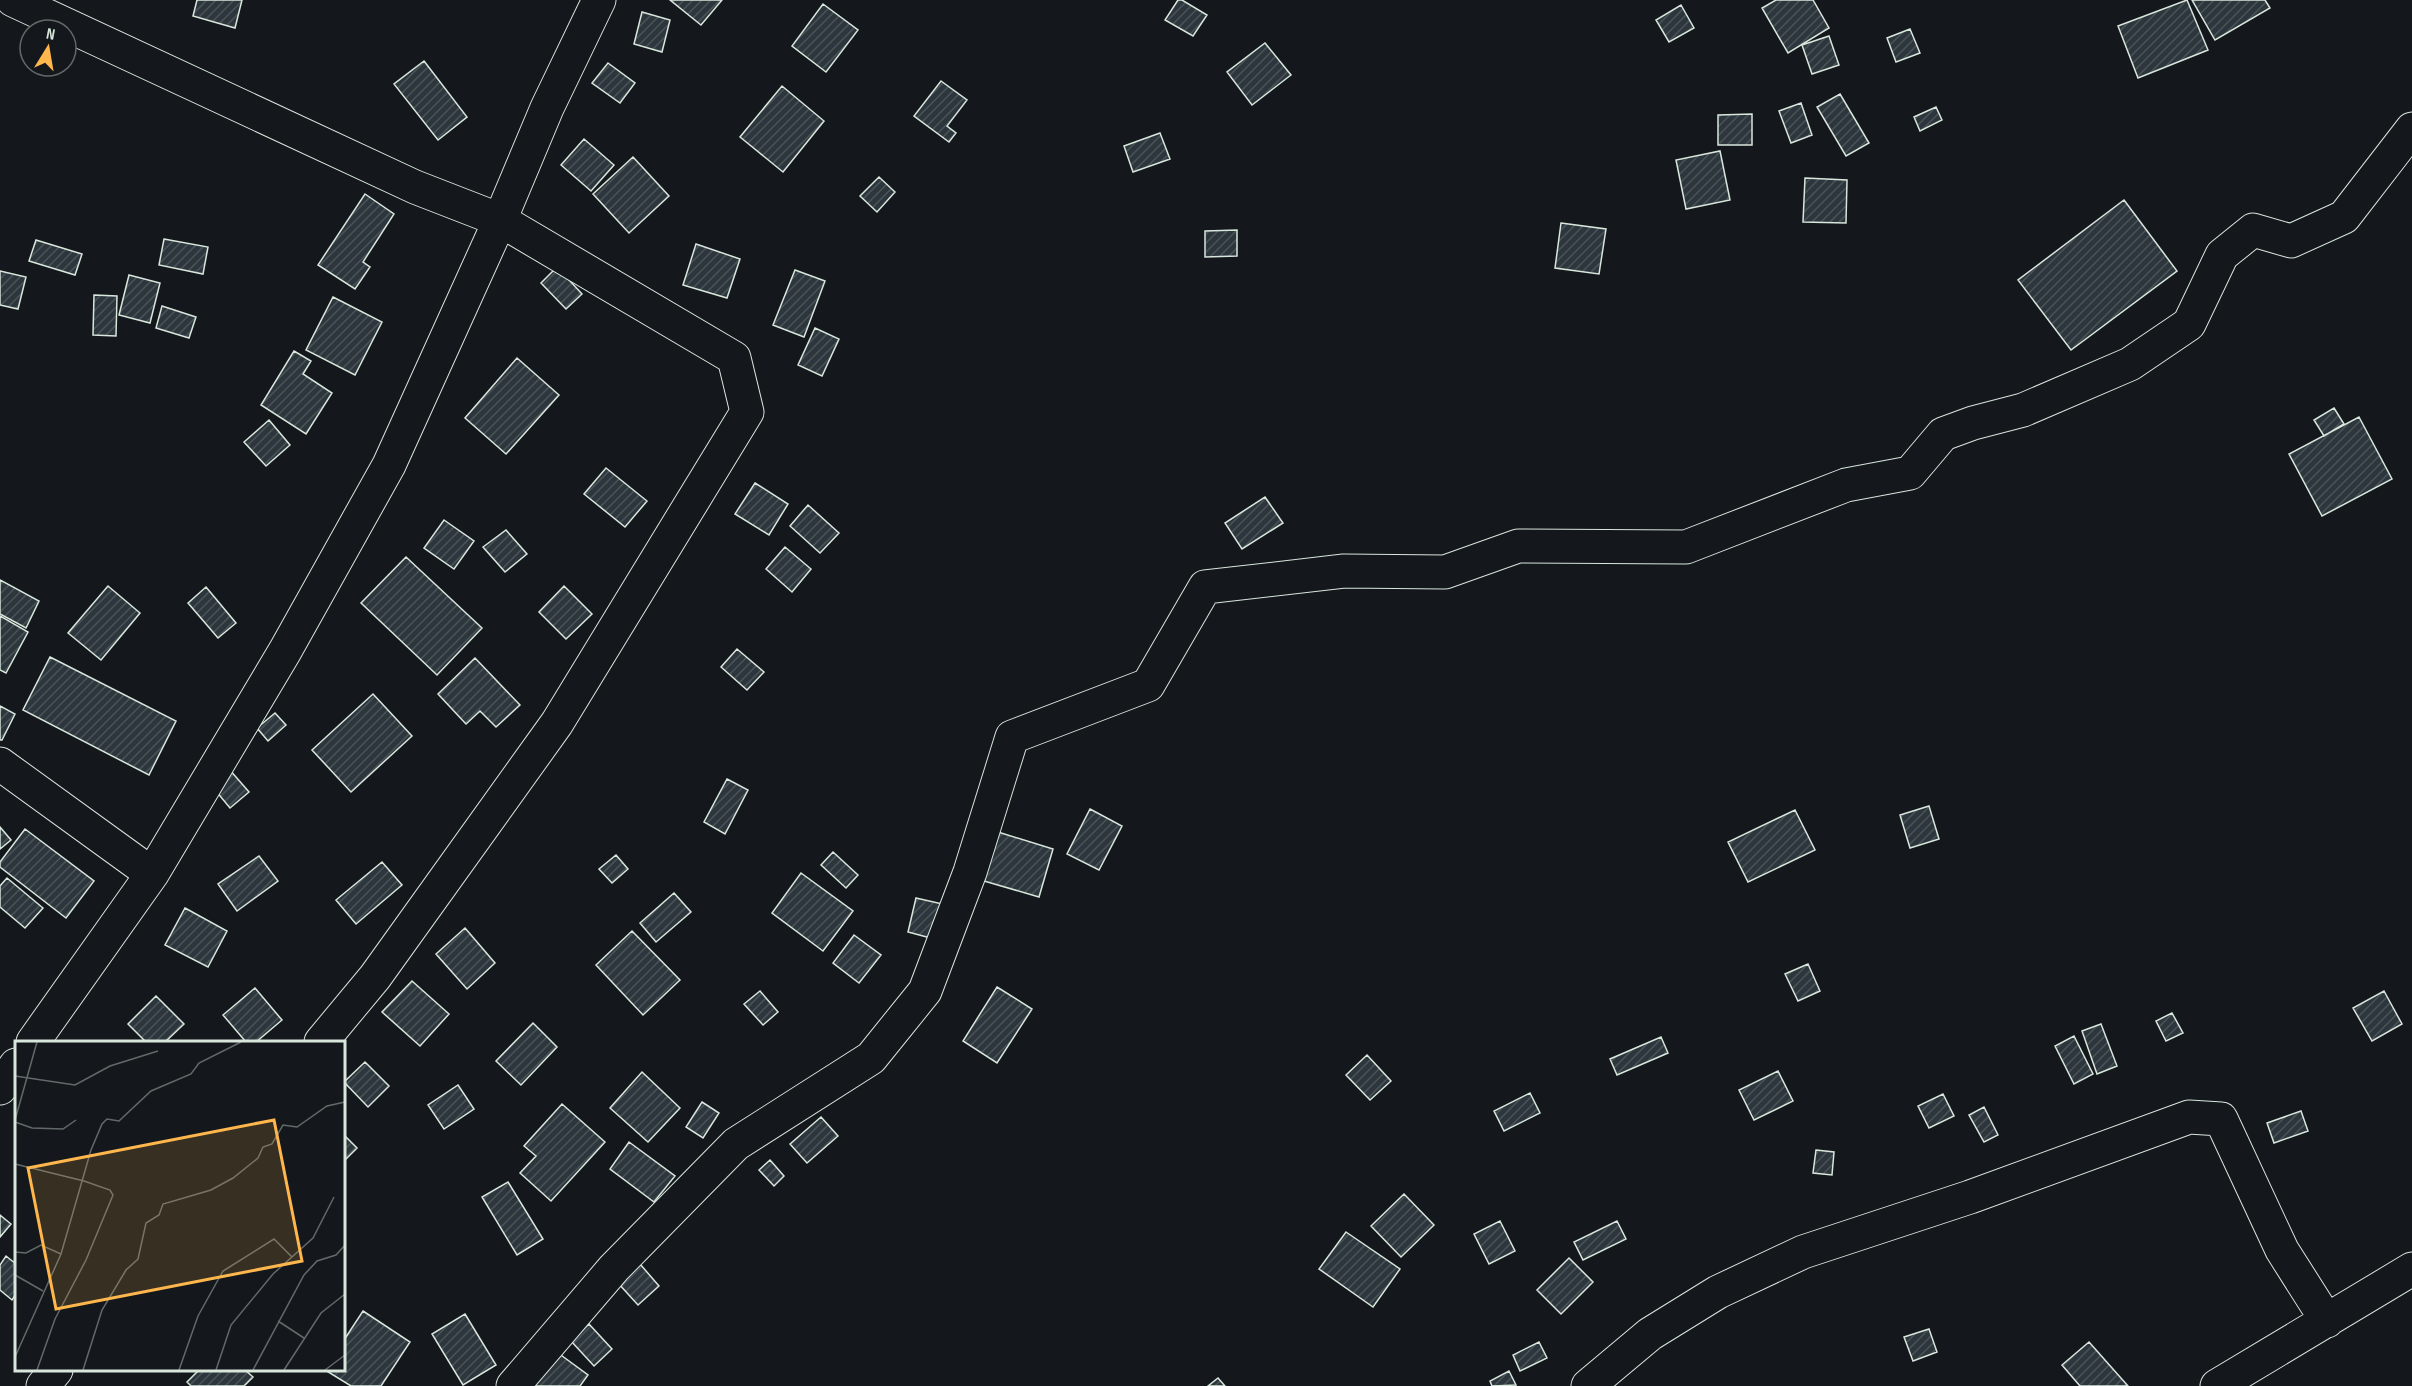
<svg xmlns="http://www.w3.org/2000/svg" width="2412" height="1386" viewBox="0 0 2412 1386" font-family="'Sofia Sans Condensed',sans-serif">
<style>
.building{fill:url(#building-hatch);stroke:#d8e6dc;stroke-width:1.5}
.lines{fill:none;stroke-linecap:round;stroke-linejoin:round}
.minor-casing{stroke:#d8e6dc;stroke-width:35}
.minor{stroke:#14181c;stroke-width:33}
.inset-road{fill:none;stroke:#626a69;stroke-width:1.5}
.view{fill:#ffb74d;fill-opacity:0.15;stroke:#ffb74d;stroke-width:3}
.inset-edge{fill:none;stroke:#d8e6dc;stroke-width:3}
</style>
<defs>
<pattern id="building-hatch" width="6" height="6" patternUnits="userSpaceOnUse" patternTransform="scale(1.5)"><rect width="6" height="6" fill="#2c363c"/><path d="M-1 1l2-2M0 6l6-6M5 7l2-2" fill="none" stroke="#4a5358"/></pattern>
</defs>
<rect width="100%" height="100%" fill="#14181c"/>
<!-- building -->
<path class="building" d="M197 0H242L235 28 193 16Z
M670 0H722L701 25Z
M1178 0H1182L1207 15 1193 36 1165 20Z
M1776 0H1813L1829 28 1788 53 1762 8Z
M2187 0 2208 50 2138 78 2118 26Z
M2192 0H2265L2270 8 2215 40Z
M823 4 858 30 826 72 792 46Z
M1681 5 1694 28 1669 42 1656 20Z
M642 12 670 20 662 52 634 44Z
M1910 29 1920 53 1896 62 1887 38Z
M1829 36 1839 65 1812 74 1802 45Z
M1265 43 1291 75 1252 105 1227 72Z
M424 61 467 117 438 140 394 84Z
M608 63 635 83 620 103 592 83Z
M941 81 967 100 947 126 956 133 949 142 914 116Z
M782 86 824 121 783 172 740 137Z
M1840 94 1869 143 1846 156 1817 107Z
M1801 103 1812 135 1791 143 1779 111Z
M1936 107 1942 120 1920 131 1914 117Z
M1752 114V145H1718V115Z
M1160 133 1170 159 1133 172 1124 146Z
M584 139 614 165 591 191 561 165Z
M1720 151 1730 200 1686 209 1676 160Z
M633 157 669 196 629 233 593 194Z
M879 177 895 192 877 212 860 196Z
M1805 178 1847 180 1846 223 1803 222Z
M365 194 394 214 363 262 370 267 355 289 318 265Z
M2124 200 2177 271 2071 350 2018 280Z
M1561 223 1606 229 1599 274 1555 268Z
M1237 230V256L1205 257V231Z
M164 239 208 247 203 274 159 265Z
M36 240 82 254 75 275 29 261Z
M696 244 740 259 727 298 683 285Z
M557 267 582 294 566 309 541 283Z
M795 270 825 281 804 337 773 325Z
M0 271 26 277 18 309 0 305Z
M129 275 160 283 150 323 119 315Z
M94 295 117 296 116 336 93 335Z
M333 297 382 322 355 375 306 350Z
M162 306 196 317 189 338 156 328Z
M815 328 839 339 822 376 798 365Z
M294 351 311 361 303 374 332 393 306 434 261 405Z
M517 358 559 395 506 454 465 418Z
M2334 408 2344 424 2324 436 2314 420Z
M2359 417 2392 479 2322 516 2289 454Z
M269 420 290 445 266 466 244 442Z
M606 468 647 501 625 527 584 494Z
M755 483 788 504 769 535 735 514Z
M1265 497 1283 523 1242 549 1225 523Z
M808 505 839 533 820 553 790 526Z
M444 520 474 541 454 569 424 548Z
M506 530 527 554 505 572 483 547Z
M785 547 811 569 792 592 766 569Z
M406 557 482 628 437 675 361 603Z
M0 580 39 601 26 628 0 614Z
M108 586 140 613 101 660 68 633Z
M564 586 592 614 566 639 539 612Z
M206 587 236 623 218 638 188 603Z
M0 616 28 632 6 673 0 670Z
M737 649 764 672 747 690 721 667Z
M50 657 176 721 149 775 23 710Z
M475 658 520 705 496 727 480 711 466 724 438 694Z
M373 694 412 736 351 792 312 750Z
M0 706 15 714 2 740H0Z
M275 713 286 725 268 741 257 728Z
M229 769 249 792 230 808 211 785Z
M727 779 748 790 725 834 704 822Z
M1929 806 1939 839 1910 848 1900 815Z
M1090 809 1122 826 1099 870 1067 854Z
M1795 810 1815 850 1748 882 1728 842Z
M0 827 11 840 0 849Z
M25 829 94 881 66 918 0 867V862Z
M998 832 1053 849 1039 897 984 881Z
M833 852 858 875 846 888 821 865Z
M616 855 628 869 612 883 599 869Z
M259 856 278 881 237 911 218 884Z
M382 862 402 885 356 924 336 900Z
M801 873 853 911 823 951 772 913Z
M7 878 43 908 25 928 0 907V886Z
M674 893 691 912 656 942 640 923Z
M916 898 947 905 938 940 908 932Z
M185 908 227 931 208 967 165 945Z
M465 928 495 963 467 989 436 954Z
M632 931 680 980 643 1015 596 965Z
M854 935 881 955 859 983 833 963Z
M1808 964 1820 991 1798 1001 1785 974Z
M412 981 449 1014 420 1046 382 1012Z
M997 987 1032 1009 997 1063 963 1041Z
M255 988 282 1020 256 1042H246L223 1015Z
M760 991 778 1012 763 1025 744 1004Z
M2384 991 2402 1024 2372 1041 2353 1008Z
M156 996 184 1024 165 1042H146L128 1024Z
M2172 1013 2183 1033 2166 1041 2156 1021Z
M533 1023 557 1047 521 1085 496 1061Z
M2101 1024 2117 1066 2097 1074 2082 1031Z
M2074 1036 2093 1074 2074 1084 2055 1046Z
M1661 1037 1668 1053 1617 1075 1610 1059Z
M1367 1055 1391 1081 1370 1100 1346 1075Z
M365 1062 389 1086 368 1107 344 1082Z
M1778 1071 1793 1101 1754 1120 1739 1090Z
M642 1072 680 1108 648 1142 610 1108Z
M458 1085 474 1109 444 1129 428 1105Z
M1530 1093 1540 1113 1504 1131 1494 1111Z
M1943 1094 1954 1116 1929 1128 1918 1106Z
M702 1102 719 1113 703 1138 686 1127Z
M562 1104 605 1142 551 1201 520 1173 536 1156 524 1146Z
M1984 1107 1998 1135 1984 1142 1969 1115Z
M2301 1111 2308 1131 2274 1143 2267 1123Z
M821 1117 838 1136 807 1163 790 1144Z
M344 1135 357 1148 344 1161Z
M629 1142 675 1176 654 1202 610 1169Z
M1816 1150 1834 1152 1832 1175 1813 1173Z
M770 1160 784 1176 774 1186 759 1170Z
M508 1182 543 1239 517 1255 482 1197Z
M1404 1194 1434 1225 1401 1257 1371 1226Z
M0 1215 11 1224 0 1237Z
M1500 1221 1515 1251 1489 1264 1474 1234Z
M1617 1221 1626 1239 1583 1260 1574 1242Z
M1346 1232 1400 1269 1373 1307 1319 1269Z
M6 1256 16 1264V1294L12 1300 0 1290V1265Z
M1569 1258 1593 1282 1561 1314 1537 1290Z
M640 1264 659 1286 638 1305 618 1283Z
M363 1311 410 1342 381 1386H351L325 1370H344V1340Z
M465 1314 496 1365 463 1385 432 1334Z
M589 1324 612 1349 594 1366 571 1341Z
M1929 1329 1937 1352 1913 1361 1904 1337Z
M1539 1342 1547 1358 1520 1371 1513 1355Z
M2089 1342 2128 1386H2080L2062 1365Z
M554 1350 588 1375 580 1386H527Z
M199 1370H245L253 1377 244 1386H191L187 1382Z
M1509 1371 1516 1385 1492 1386 1490 1381Z
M1218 1378 1225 1386H1208Z"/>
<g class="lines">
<!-- minor casing -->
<g class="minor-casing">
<path id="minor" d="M13 0 415 187 500 220 734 358 747 412 557 723 375 977 321 1042
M0 764 152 874
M33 1042 152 874 285 651 389 465 500 220 547 108 599 0
M0 1088 16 1065
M43 1386 56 1370
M513 1386 614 1268 736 1144 871 1058 925 991 970 872 1012 737 1148 685 1205 587 1344 571 1445 572 1518 546 1686 547 1846 485 1910 473 1943 434 1973 423 2023 410 2130 364 2189 324 2222 255 2253 230 2291 241 2344 217 2412 129
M1588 1386 1650 1334 1718 1292 1803 1252 1970 1197 2189 1117 2221 1119 2282 1250 2327 1321
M2217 1386 2412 1269"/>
</g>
<!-- minor -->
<use href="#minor" class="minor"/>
</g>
<!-- overview -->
<g transform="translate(15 1041)">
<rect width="330" height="330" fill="#14181c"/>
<path class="inset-road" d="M0 35 60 44 95 25 143 10M0 79 22 1M0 81 17 87 48 88 61 79M0 123 69 140 95 149 98 154 71 219 40 278 22 329M0 211 11 212 26 204 46 213M0 234 28 250M263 280 289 297M0 316 46 213 76 109 87 83 92 78 104 80 136 50 176 33 184 22 226 1M68 329 87 269 111 229 123 218 131 182 144 174 148 163 196 149 218 137 243 117 248 106 257 103 268 84 282 86 312 65 330 61M164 329 183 275 208 230 259 198 277 216M201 329 216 284 258 233 298 197 319 156M238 329 289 234 302 220 321 214 330 204M269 329 306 272 330 253M310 329 330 314"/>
<path class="view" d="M259 79 287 220 41 268 13 127Z"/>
<rect width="330" height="330" class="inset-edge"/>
</g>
<!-- north arrow -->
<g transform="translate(48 48) rotate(11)"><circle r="28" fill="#14181c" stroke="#626a69" stroke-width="1.5"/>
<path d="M0-4.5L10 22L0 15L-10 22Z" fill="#ffb74d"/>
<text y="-9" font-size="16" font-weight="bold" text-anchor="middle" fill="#d8e6dc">N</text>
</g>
</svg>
